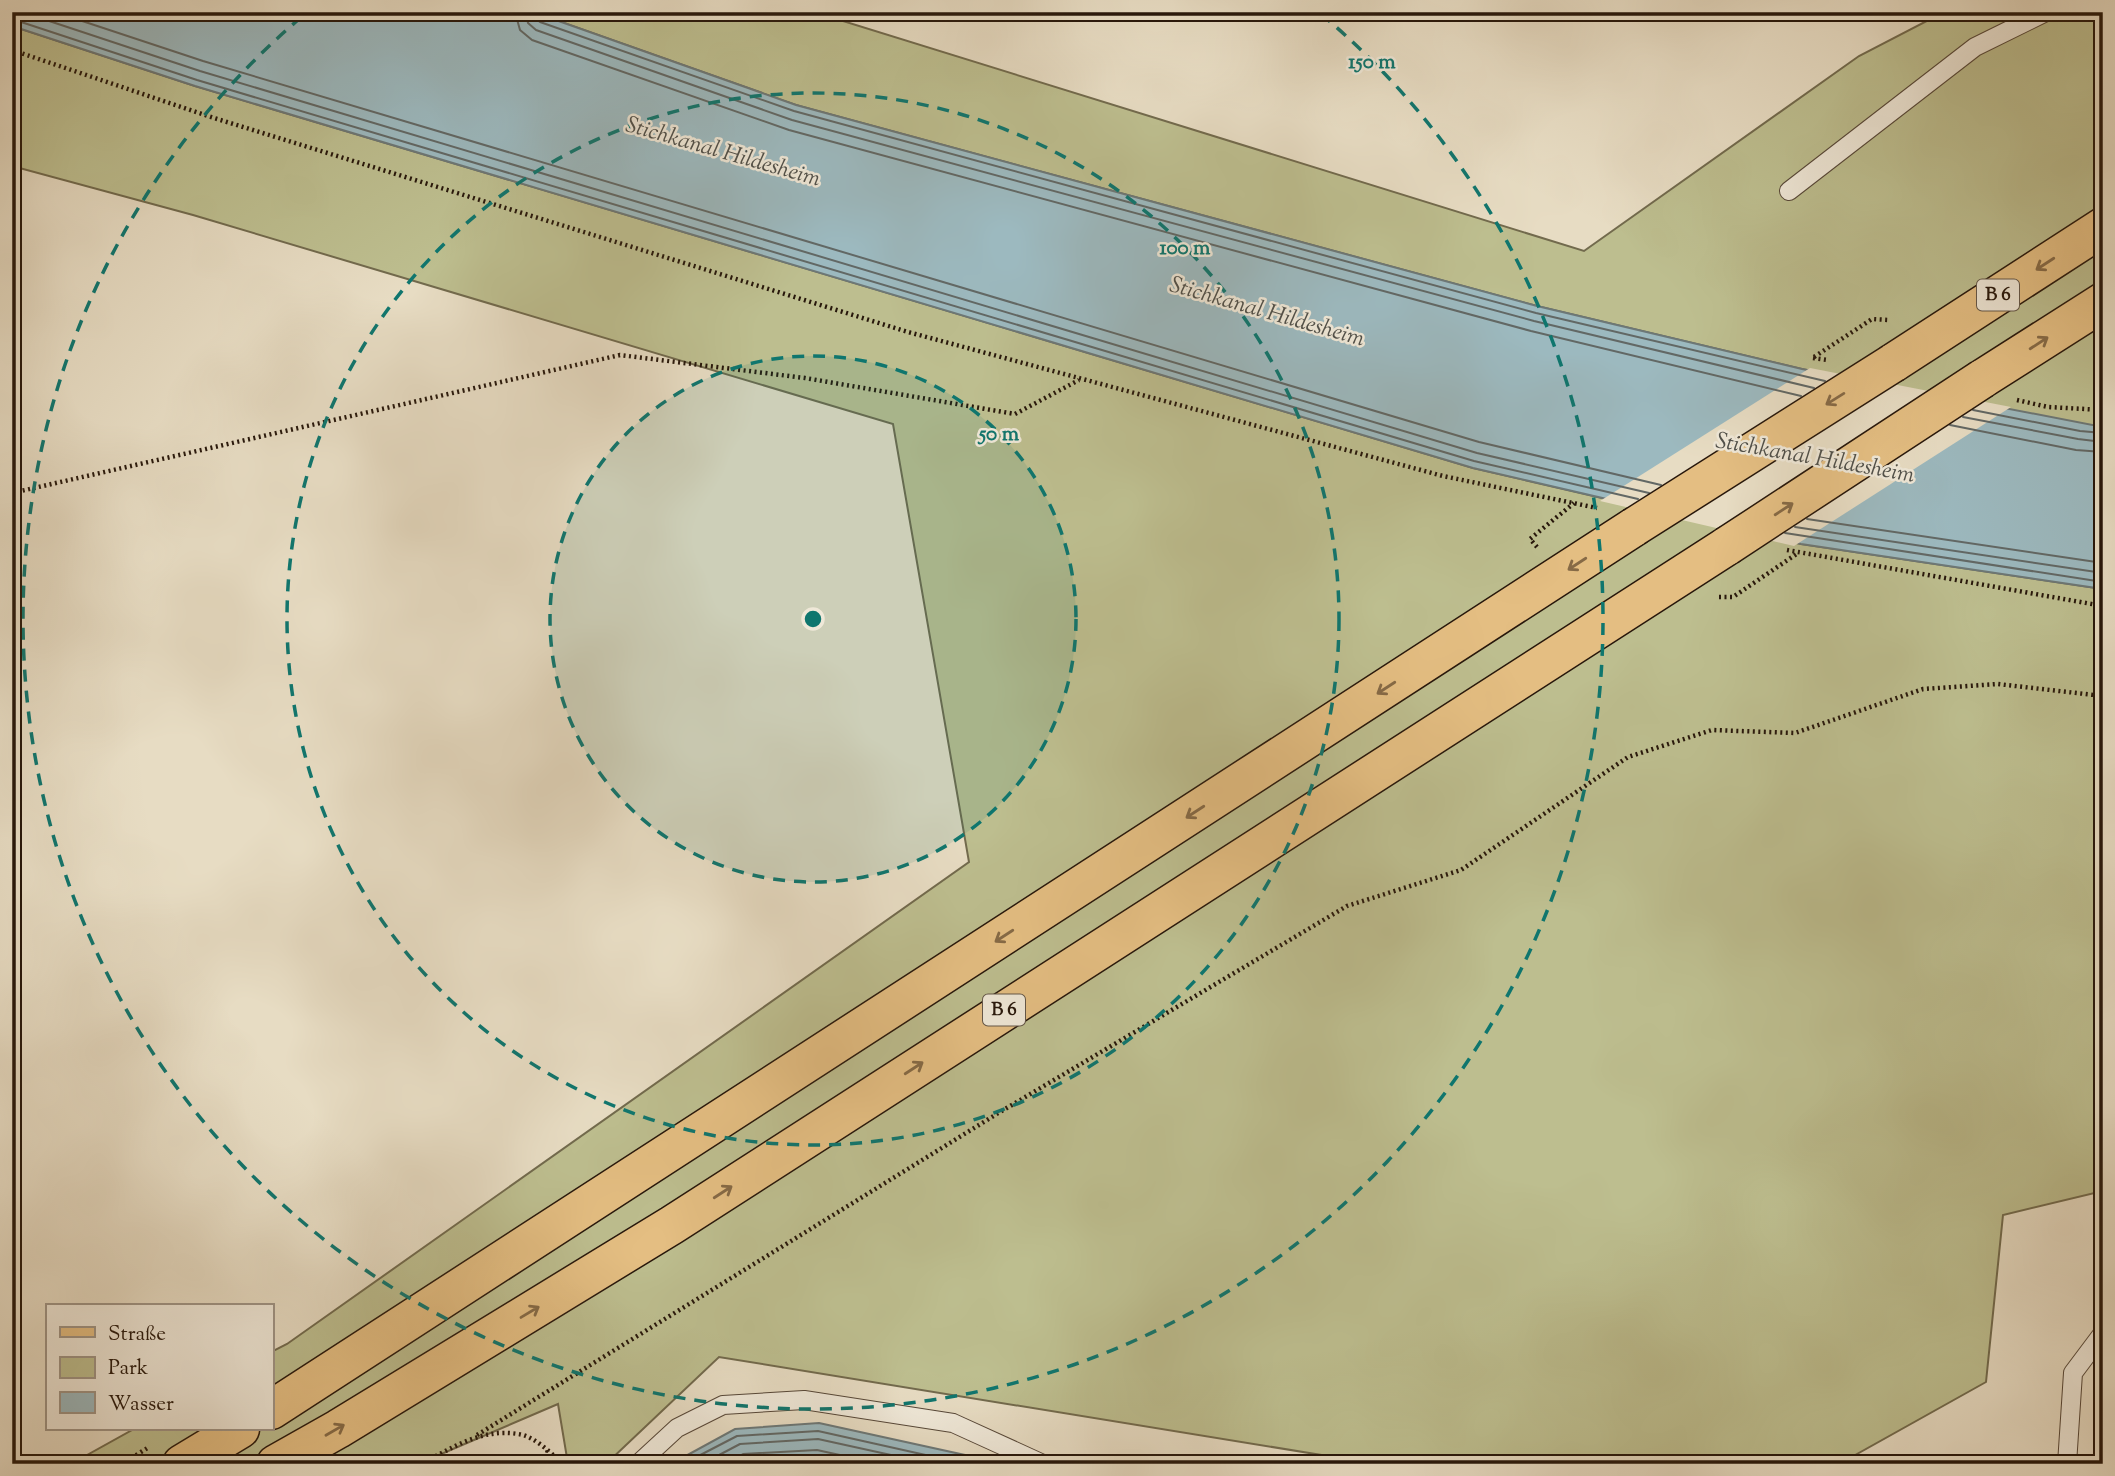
<svg xmlns="http://www.w3.org/2000/svg" width="2115" height="1476" viewBox="0 0 2115 1476" font-family="'Sorts Mill Goudy',serif">
<style>
.green{fill:#bdbe8f;stroke:#726a4d;stroke-width:2}
.water{fill:#9cb9bf;stroke:#6d7877;stroke-width:2}
.pier{fill:#e7dcc3}
.lines{fill:none;stroke-linecap:round;stroke-linejoin:round}
.shore{stroke:#626865;stroke-width:2}
.service-casing{stroke:#574839;stroke-width:20}
.primary-casing{stroke:#27170b;stroke-width:41}
.path{stroke:#27170b;stroke-width:4.5;stroke-dasharray:2 3.5;stroke-linecap:butt}
.service{stroke:#efe8d8;stroke-width:18}
.primary{stroke:#e4be82;stroke-width:38}
.primary-bridge-casing{stroke:#27170b;stroke-width:41;stroke-linecap:butt}
.primary-bridge{stroke:#e4be82;stroke-width:38}
.oneway{stroke:#866a46}
.ring{fill:none;stroke:#0f766e;stroke-width:3.5;stroke-dasharray:12 9}
.labels{text-anchor:middle;dominant-baseline:central;stroke-width:5;stroke-linejoin:round;paint-order:stroke}
.shield{fill:#efe8d8;stroke:#635648;stroke-width:2}
.shield-label{font-size:19px;font-weight:bold;fill:#27170b}
.water-label{font-size:23px;font-style:italic;fill:#50504a;stroke:#efe8d8}
.centre{fill:#0f766e;stroke:#efe8d8;stroke-width:3.5}
.ring-label{font-size:21px;text-anchor:middle;font-weight:bold;fill:#0f766e;stroke:#efe8d8;stroke-width:5;stroke-linejoin:round;paint-order:stroke}
</style>
<rect width="100%" height="100%" fill="#e7dcc3"/>
<filter id="stains"><feTurbulence type="fractalNoise" baseFrequency=".00286" numOctaves="4"/><feColorMatrix values="0 0 0 0 .2 0 0 0 0 .09 0 0 0 0 .02 0 0 0 .5 -.17"/></filter>
<radialGradient id="worn" r=".72"><stop offset=".6" stop-color="#630" stop-opacity="0"/><stop offset="1" stop-color="#630" stop-opacity=".3"/></radialGradient>
<!-- green -->
<path class="green" d="M533 12H814L1584 251 1859 56 1944 12H2103V427L2081 424 1718 525 1801 544 2103 589V1191L2003 1215 1986 1382 1839 1464H1648L1346 1459 719 1357 606 1464H568L558 1404 418 1464H71L134 1429H271V1352L287 1344 969 862 893 424 193 215 12 166V26L195 86 1473 468 1688 518 1889 387 1802 369 1537 306 796 105Z"/>
<!-- water -->
<path class="water" d="M12 12H533L796 105 1537 306 1802 369 2103 427V589L1801 544 1473 468 195 86 12 26Z
M819 1423 965 1455 980 1464H671L735 1429Z"/>
<!-- pier -->
<path class="pier" d="M1810 368 2011 407 1794 546 1600 501Z"/>
<g class="lines">
<!-- shore -->
<path class="shore" d="M22 12 200 71 1477 453 1649 493
M55 12 203 61 1479 442 1661 485
M515 12 520 30 532 40 789 130 1531 331 1801 396
M526 12 528 23 536 30 792 120 1534 321 1814 388
M534 12 535 18 540 22 794 111 1536 313 1825 381
M12 19 197 80 1474 461 1638 499
M1973 410 2080 431 2103 433
M1963 417 2078 439 2103 442
M1950 425 2076 450 2103 452
M1807 519 2103 563
M1795 527 2103 573
M1785 533 2103 582
M683 1464 737 1436 818 1431 966 1464
M702 1464 740 1444 818 1439 932 1464
M725 1464 743 1454 817 1450 881 1464"/>
<!-- service casing -->
<g class="service-casing">
<path id="service" d="M1789 191 1975 47 2046 12
M638 1464 677 1428 723 1405 804 1400 953 1423 1043 1464
M2067 1464 2073 1373 2103 1333"/>
</g>
<!-- primary casing -->
<g class="primary-casing">
<path id="primary" d="M1893 363 2103 227
M1982 379 2103 302
M271 1410 1634 527
M182 1464 240 1429
M276 1464 338 1429 672 1225 1727 546"/>
</g>
<!-- path -->
<path class="path" d="M12 50 214 118 908 332 1443 476 1597 508
M1814 357 1872 319 1889 320
M1813 358 1827 360
M2017 400 2048 407 2103 410
M12 493 620 355 805 378 1015 414 1079 380
M1537 547 1530 539 1574 503
M1787 550 2103 606
M1719 597H1733L1798 553
M477 1435 1000 1112 1347 906 1461 870 1628 757 1712 730 1795 733 1923 689 1998 684 2103 696
M547 1450 552 1464
M122 1464 149 1447
M421 1464C452 1448 481 1428 518 1434 534 1436 551 1453 563 1464"/>
<!-- service -->
<use href="#service" class="service"/>
<!-- primary -->
<use href="#primary" class="primary"/>
<!-- primary-bridge casing -->
<g class="primary-bridge-casing">
<path id="primary-bridge" d="M1634 527 1893 363
M1727 546 1982 379"/>
</g>
<!-- primary-bridge -->
<use href="#primary-bridge" class="primary-bridge"/>
</g>
<!-- one-way arrows -->
<defs><path id="oneway-shaft" d="M-6 0H5M1.5-3L5.5 0L1.5 3" fill="none" stroke-width="1.6" stroke-linecap="round" stroke-linejoin="round" transform="scale(1.75)"/></defs>
<g class="oneway">
<use href="#oneway-shaft" transform="translate(2045 264) rotate(147)"/>
<use href="#oneway-shaft" transform="translate(2039 343) rotate(-33)"/>
<use href="#oneway-shaft" transform="translate(1835 399) rotate(148)"/>
<use href="#oneway-shaft" transform="translate(1784 509) rotate(-33)"/>
<use href="#oneway-shaft" transform="translate(1577 564) rotate(147)"/>
<use href="#oneway-shaft" transform="translate(1386 688) rotate(147)"/>
<use href="#oneway-shaft" transform="translate(1195 812) rotate(147)"/>
<use href="#oneway-shaft" transform="translate(1004 936) rotate(147)"/>
<use href="#oneway-shaft" transform="translate(914 1068) rotate(-33)"/>
<use href="#oneway-shaft" transform="translate(723 1192) rotate(-33)"/>
<use href="#oneway-shaft" transform="translate(530 1312) rotate(-31)"/>
<use href="#oneway-shaft" transform="translate(335 1430) rotate(-30)"/>
</g>
<!-- distance rings -->
<circle cx="813" cy="619" r="263" fill="#0f766e" fill-opacity=".12"/>
<g class="ring">
<circle cx="813" cy="619" r="263"/>
<circle cx="813" cy="619" r="526"/>
<path d="M1321 14A790 790 0 1 1 305 14"/>
</g>
<g class="labels">
<!-- shield labels -->
<g class="shield">
<rect x="1977" y="279.5" width="42" height="31" rx="5"/>
<rect x="983" y="994.5" width="42" height="31" rx="5"/>
</g>
<g class="shield-label">
<text x="1998" y="295">B 6</text>
<text x="1004" y="1010">B 6</text>
</g>
<!-- water labels -->
<g class="water-label">
<text transform="translate(723 153) rotate(16)">Stichkanal Hildesheim</text>
<text transform="translate(1267 313) rotate(16)">Stichkanal Hildesheim</text>
<text transform="translate(1815 459) rotate(10)">Stichkanal Hildesheim</text>
</g>
</g>
<circle cx="813" cy="619" r="10" class="centre"/>
<g class="ring-label">
<text x="1372" y="68">150 m</text>
<text x="1185" y="254">100 m</text>
<text x="999" y="440">50 m</text>
</g>
<!-- margin -->
<rect width="2115" height="1476" fill="none" stroke="#e7dcc3" stroke-width="42"/>
<rect x="14" y="14" width="2087" height="1448" fill="none" stroke="#27170b" stroke-width="3.5"/>
<rect x="21" y="21" width="2073" height="1434" fill="none" stroke="#27170b" stroke-width="2"/>
<!-- legend -->
<rect x="46" y="1304" width="228" height="126" fill="#efe8d8" stroke="#9f9486" stroke-width="2"/>
<rect x="60" y="1327" width="35" height="10" fill="#e4be82" stroke="#9f9486" stroke-width="2"/>
<text x="108" y="1340" font-size="21" fill="#27170b">Straße</text>
<rect x="60" y="1357" width="35" height="21" fill="#bdbe8f" stroke="#9f9486" stroke-width="2"/>
<text x="108" y="1374" font-size="21" fill="#27170b">Park</text>
<rect x="60" y="1392" width="35" height="21" fill="#9cb9bf" stroke="#9f9486" stroke-width="2"/>
<text x="108" y="1410" font-size="21" fill="#27170b">Wasser</text>
<rect width="100%" height="100%" filter="url(#stains)"/>
<rect width="100%" height="100%" fill="url(#worn)"/>
</svg>
